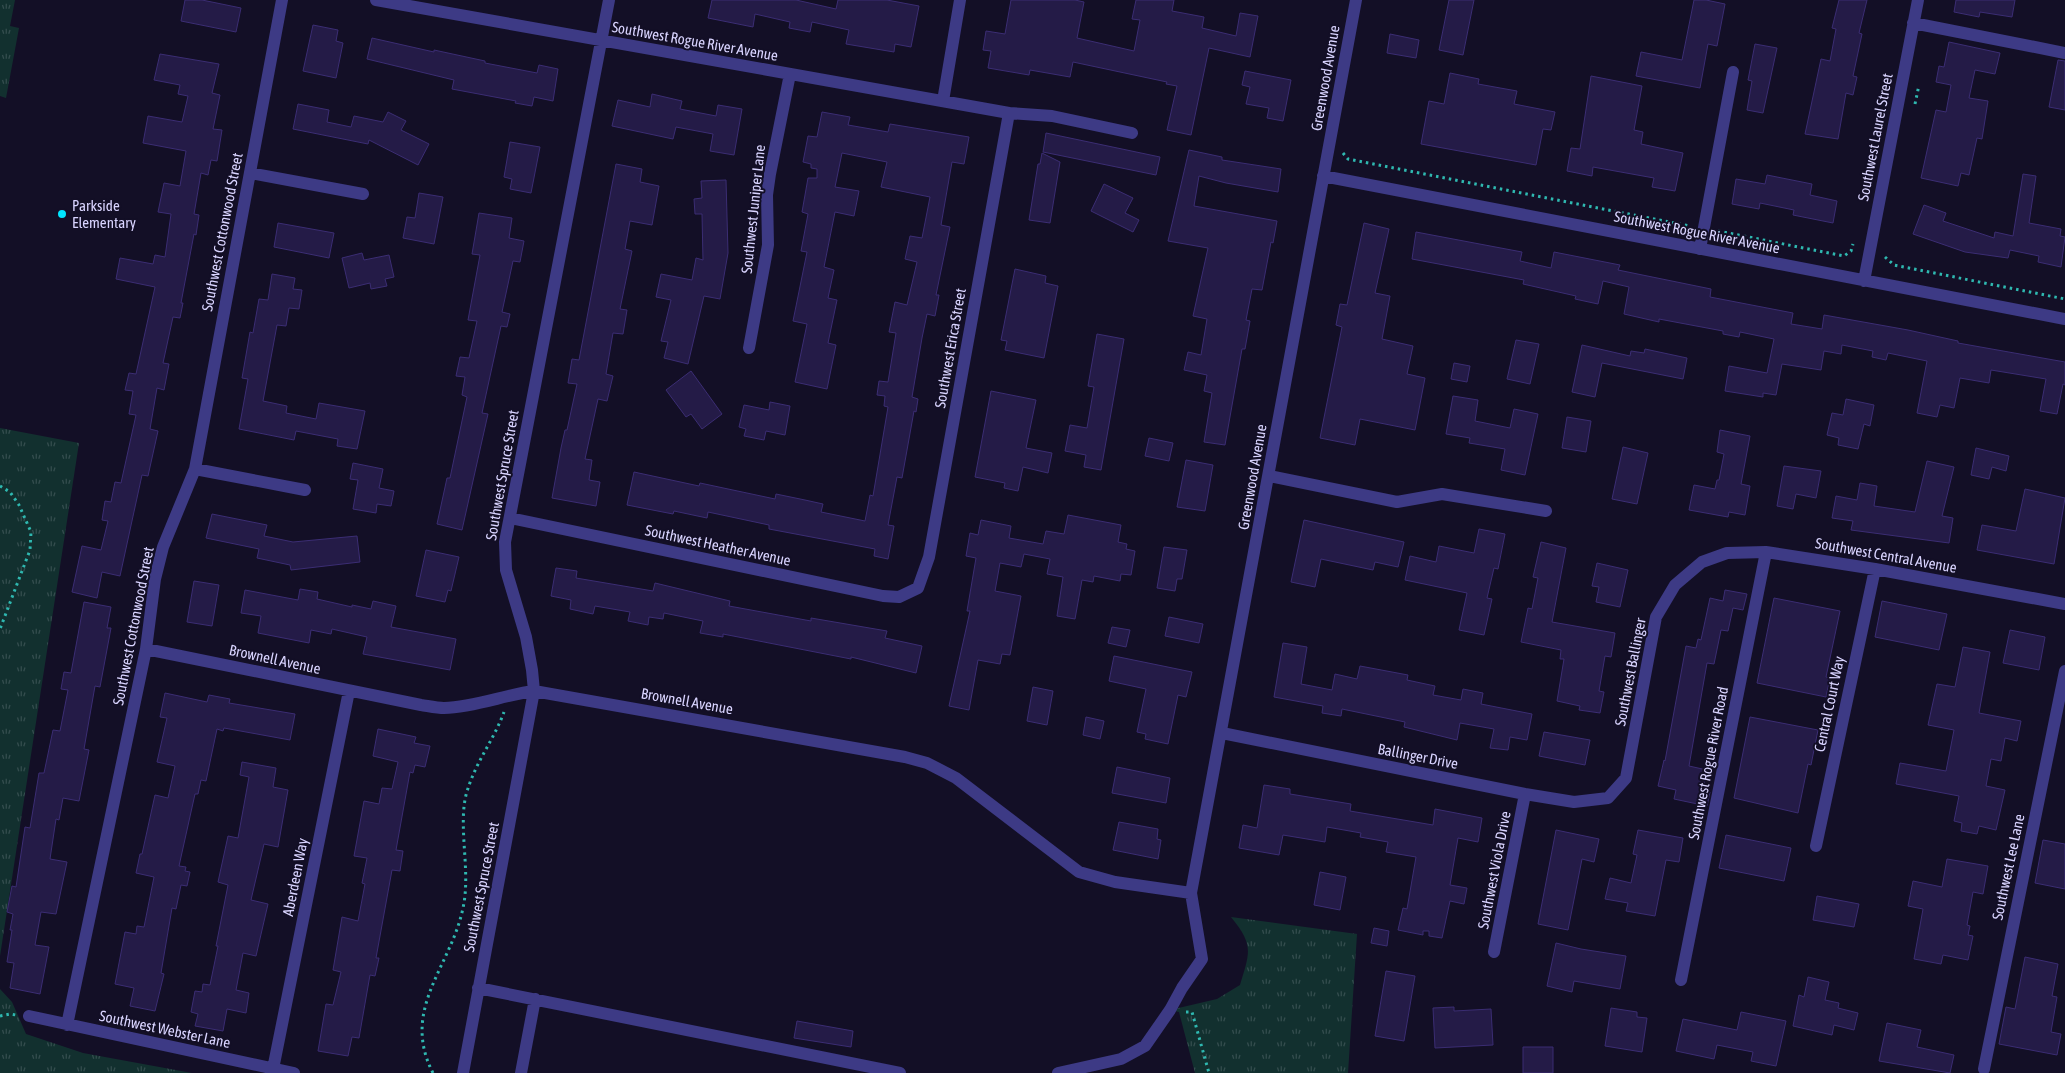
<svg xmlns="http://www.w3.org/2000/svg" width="2065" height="1073" viewBox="0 0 2065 1073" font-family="'Asap Condensed',sans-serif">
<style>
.park{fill:url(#park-tufts)}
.building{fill:#241b47;stroke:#3b2d73}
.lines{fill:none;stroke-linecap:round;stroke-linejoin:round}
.path{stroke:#2fb8b0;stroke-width:3;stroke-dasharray:2.5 4;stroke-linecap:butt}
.minor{stroke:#3d3a85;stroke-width:12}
.poi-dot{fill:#00e5ff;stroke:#130f26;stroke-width:2}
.labels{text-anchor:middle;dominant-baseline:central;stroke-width:4;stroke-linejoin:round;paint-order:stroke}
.street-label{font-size:15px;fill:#d9d4ff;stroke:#130f26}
.poi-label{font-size:15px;fill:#d9d4ff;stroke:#130f26;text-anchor:start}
</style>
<defs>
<pattern id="park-tufts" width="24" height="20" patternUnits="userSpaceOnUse" patternTransform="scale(1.25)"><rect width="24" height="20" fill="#12302f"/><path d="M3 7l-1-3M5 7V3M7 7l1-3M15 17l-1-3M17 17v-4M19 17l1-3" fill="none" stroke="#344d4e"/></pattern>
</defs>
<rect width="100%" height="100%" fill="#130f26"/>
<!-- park -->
<path class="park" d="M0 0H15L10 26 19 28 6 98 0 96Z
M0 428 79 443 0 956Z
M1231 917 1357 934 1348 1073H1195L1179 1012 1170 1010 1217 999 1240 985C1250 952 1254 945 1231 917Z
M0 989 12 1002 26 1034 83 1053 192 1073H0Z"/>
<!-- building -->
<path class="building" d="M185 0H202L241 8 236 32 181 21Z
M712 0H796L836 9 838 0H887L919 6 911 47 895 44 894 52 846 44 849 30 812 22 810 32 789 28 790 22 755 14 753 27 708 18Z
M1011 0H1075L1084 2 1077 38 1134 51 1140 20 1132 19 1136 0H1174L1172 11 1204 17 1202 28 1236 36 1240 13 1258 16 1250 57 1209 48 1191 135 1167 130 1177 86 1166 84 1167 82 1073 62 1070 77 1030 70 1029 75 988 68 991 51 983 50 986 31 1005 34Z
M1449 0H1474L1463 55 1439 50Z
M1694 0H1706L1725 4 1717 46 1708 44 1700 88 1636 76 1641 52 1682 60Z
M1839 0H1867L1859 33 1862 34 1853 76 1857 77 1853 95 1846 93 1838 139 1805 134 1821 59 1830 61 1836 29 1832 28Z
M1956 0H2015L2012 17 1980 12 1979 17 1954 12Z
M313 25 338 30 336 41 343 43 336 78 303 71Z
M1390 34 1419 40 1416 58 1387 53Z
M372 38 434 52V50L485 61V63L537 73 539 65 558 69 553 101 534 97 532 106 515 103 516 101 452 89 454 80 367 59Z
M1949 42 2000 53 1995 74 1975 70 1969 98 1988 101 1982 139 1977 138 1969 175 1961 173 1958 186 1921 178 1936 110 1946 112 1951 85 1936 82 1939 66 1944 67Z
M1755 44 1777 48 1763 113 1747 110 1752 81 1748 80Z
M160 54 219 64 212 93 220 95 213 129 222 130 217 161 211 160 208 175 201 173 194 214 199 215 196 235 194 234 181 303H183L180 318 173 317 163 363 169 364 164 390 157 388 150 429 158 431 148 476 142 475 120 576 102 572 97 598 72 592 82 546 101 550 108 521 102 520 105 501 111 502 115 482 121 483 136 415 129 414 133 391 125 390 129 373 136 374 155 287 116 279 120 258 153 264 155 255 165 257 171 214 158 212 164 183 180 186 186 151 143 143 148 116 182 122 188 96 178 94 180 85 154 80Z
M2058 60 2065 61V110L2049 107Z
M1245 71 1291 80 1283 121 1267 118 1269 108 1246 104 1250 87 1242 85Z
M1450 73 1479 79 1478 84 1517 91 1514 104 1555 112 1551 130 1543 129 1536 165 1421 144 1429 101 1444 104Z
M1591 76 1642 86 1634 130 1643 132 1641 144 1683 153 1675 191 1652 187 1654 178 1593 167 1592 176 1567 171 1571 148 1580 149Z
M652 94 682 101 680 109 716 116 718 105 742 109 734 155 710 151 713 134 676 127 673 139 612 126 618 100 650 107Z
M298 104 329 110 327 122 351 127 354 116 383 122 388 112 406 121 401 130 429 144 418 165 369 140 368 144 293 129Z
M822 112 850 117 848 125 888 132 890 124 969 137 964 164 952 162 941 225 950 227 936 295H939L935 316 927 314 922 338 912 397 918 399 916 412 914 411 902 478 897 477 888 525 894 526 888 559 874 556 875 549 769 529V525L708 512 707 518 674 511 673 514 627 505 634 472 699 486 700 483 775 499 776 494 805 500 823 504 821 512 865 521 870 495 873 496 888 407 884 406 885 396 877 395 879 381 888 382 896 333 889 332 895 302 907 305 917 262 905 259 910 236 922 238 930 197 881 187 887 162 842 153 835 187 859 191 854 216 835 212 824 267 834 270 828 298 837 300 828 343 836 345 827 389 795 382 807 324 793 321 807 252 801 251 808 214 802 212 808 178H817V169L811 168V164L803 162 808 136 817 137Z
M1046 133 1160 157 1156 175 1043 152Z
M510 142 540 147 531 193 510 189 512 179 504 177Z
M1189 150 1222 157V160L1281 169 1278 192 1226 183 1199 176 1194 206 1277 221 1273 243 1271 242 1262 290 1252 289 1246 320 1250 321 1245 349H1242L1225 445 1204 442 1212 393 1204 391 1207 375 1184 370 1188 352 1201 355 1207 319 1193 316 1208 248 1168 241Z
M1042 153 1060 162 1050 223 1029 220 1038 164H1040Z
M616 164 642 169 640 182 659 186 652 225 630 221 625 249 632 251 620 309 627 310 623 334 613 333 606 374 613 376 607 401 598 399 585 459 592 460 589 480 600 482 596 506 552 498 561 448 565 430H567L577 384 568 383 572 359 579 360Z
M2023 174 2036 176 2029 223 2061 229 2060 236 2065 237 2061 267 2038 262 2039 256 2010 250 2008 258 1965 252 1913 234 1924 205 1946 213 1943 221 1994 238 1995 232 2013 236Z
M1767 175 1812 184 1810 195 1837 201 1833 223 1793 215 1794 210 1760 203 1759 209 1732 204 1736 179 1765 184Z
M726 180 728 253 720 299 704 296 688 364 664 358 668 342 661 341 671 300 656 297 661 274 692 280 696 258 703 260 702 214H695L694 199 702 198 701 181Z
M1104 184 1133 198 1125 213 1139 220 1133 232 1091 211Z
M419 193 443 197 434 244 403 238 407 217 415 218Z
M479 213 512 218 509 238 524 241 520 262 513 261 502 312 510 314 507 327 501 326 482 413 488 414 462 530 437 524 447 478H450L467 397 462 395 465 377 456 376 460 357 469 358 477 321 468 320 480 255 472 254Z
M278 223 334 233 329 258 274 247Z
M1364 223 1389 229 1375 293 1390 296 1382 339 1413 346 1407 374 1425 378 1415 430 1360 419 1355 445 1320 438 1342 327 1336 325 1340 304 1347 305Z
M1416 232 1522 252 1520 261 1551 268 1554 252 1620 265 1618 270 1711 289 1710 297 1793 313 1791 324 1822 329 1824 315 1908 330 1958 341V343L2065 362V385L2063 384 2057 414 2040 411 2046 379 1991 370 1989 383 1960 378 1954 408 1940 405 1937 417 1917 413 1927 361 1888 353 1886 360 1872 357 1873 351 1842 345 1841 354 1824 351 1821 370 1782 364 1776 395 1763 393V397L1725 391 1729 366 1767 373 1774 339 1740 332 1739 337 1723 334V331L1659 319V322L1624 314 1629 287 1603 281 1598 304 1575 299 1576 296 1523 284 1524 280 1412 259Z
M362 253 364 260 389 255 394 277 385 279 387 286 371 289 370 283 349 288 342 258Z
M1015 269 1046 276 1045 283 1058 286 1044 358 1005 350 1007 341 1001 340Z
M272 274 295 278 293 289 302 290 299 309 289 308 286 326 277 325 263 401 287 406 286 413 316 419 319 403 365 411 357 449 337 446 338 439 296 431 294 440 239 429 248 379 242 378 250 332 253 333 259 299 268 300Z
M1097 334 1124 339 1101 470 1084 467 1086 455 1065 451 1070 425 1087 428 1094 387 1088 386Z
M1516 340 1539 344 1530 384 1507 379Z
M1582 345 1630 356 1631 351 1644 353 1645 349 1687 358 1683 379 1602 363 1595 397 1572 392Z
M1454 363 1470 366 1467 382 1451 379Z
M691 371 722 414 702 429 691 414 686 417 666 390Z
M991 391 1036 400 1026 448 1052 453 1048 473 1023 467 1018 491 1004 488 1005 483 975 477Z
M1453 396 1478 400 1475 421 1510 428 1514 409 1538 414 1525 475 1501 470 1505 449 1469 443 1470 438 1446 434Z
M1846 399 1874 405 1870 426 1864 424 1858 449 1838 445 1839 438 1827 435 1832 413 1843 415Z
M770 402 790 406 785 435 766 431 764 440 744 436 746 429 739 427 744 405 769 410Z
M1567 417 1591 421 1586 452 1562 448Z
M1720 430 1750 436 1741 484 1750 486 1745 515 1729 512 1728 517 1689 510 1694 485 1715 489 1717 480H1719L1724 454 1717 452Z
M1149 438 1173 443 1169 461 1145 456Z
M1623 447 1648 453 1637 504 1612 499Z
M1976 448 2009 456 2006 471 1992 467 1989 479 1971 475Z
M1186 460 1213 465 1205 511 1177 507Z
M1927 461 1954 467 1942 516 1953 518 1949 543 1851 530 1853 521 1832 518 1836 496 1857 500 1860 483 1877 486 1874 506 1915 512Z
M353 463 383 469 379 488 394 491 391 506 377 504 376 513 353 509 358 480 350 479Z
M1784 466 1821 471 1816 498 1796 494 1793 509 1777 506Z
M2025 489 2065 498 2054 564 1977 550 1982 525 2016 531Z
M212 514 267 525 264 536 293 542 357 536 360 562 291 570 290 565 257 558 259 549 206 538Z
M1068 515 1121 525 1118 542 1127 544 1126 549 1135 551 1131 575 1121 574 1120 581 1094 576 1093 582 1082 580 1075 619 1057 616 1063 577 1047 574 1050 559 1024 554 1021 567 1000 563 995 591 1021 596 1010 655 1002 654 1000 664 978 660 969 710 949 706 970 611H967L976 558 966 556 970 533 978 535 981 520 1011 526 1009 538 1043 544 1046 531 1064 534Z
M1304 520 1404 542 1398 567 1375 562 1373 570 1321 559 1315 587 1291 582Z
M1479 529 1505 534 1498 569 1494 568 1487 598 1492 599 1484 635 1459 630 1467 593 1405 580 1410 556 1436 562 1439 546 1474 553Z
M1541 542 1566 548 1552 622 1615 633 1611 657 1605 656 1599 691 1604 692 1600 713 1579 710 1580 706 1557 701 1564 659H1560L1561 650 1521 642 1528 608 1532 609 1538 578 1533 577Z
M1164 547 1187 550 1182 579H1177L1175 591 1157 588Z
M426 550 459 557 451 591 448 590 445 602 416 596Z
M1597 563 1628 570 1620 607 1596 602 1599 587 1592 586Z
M556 568 577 571 576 578 653 591 655 583 730 601 729 606 811 621V618L887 631 885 638 922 646 916 673 851 657V659L723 634V637L700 633 703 621 664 613 663 619 649 617 648 625 628 621 630 612 595 606 593 614 570 609 571 600 551 596Z
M194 581 219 585 212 626 187 622Z
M300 589 318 592 317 599 352 607V605L371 609 373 601 396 606 391 627 456 639 450 670 363 654 367 637 332 629 331 634 311 630 309 643 258 633 261 616 241 613 245 590 298 600Z
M1725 590 1747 594 1743 610 1733 608 1728 631 1721 630 1714 664 1707 663 1689 766 1707 770 1703 790 1710 792 1707 806 1674 799 1676 790 1658 786 1664 760 1665 761 1686 646 1696 648 1698 639 1701 640 1710 598 1723 601Z
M1774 598 1840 611 1826 677 1830 678 1826 697 1757 683Z
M1882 601 1947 614 1939 650 1875 637Z
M84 602 111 607 107 628H111L100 687 95 686 84 749 89 750 79 801 63 798 59 820 56 819 50 859 67 862 56 914 41 912 35 945 49 947 40 994 10 988 14 963 7 962 12 930H10L13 914 7 912 12 886 16 887 25 827 30 828 39 773H44L53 730 60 731 68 690 61 689 64 672 71 673Z
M1169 617 1203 624 1199 643 1165 636Z
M1112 627 1130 630 1126 647 1108 643Z
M2010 630 2045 637 2039 670 2003 663Z
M1283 643 1307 647 1301 684 1332 690 1335 674 1357 679 1360 666 1408 675 1407 680 1435 686 1433 695 1461 700 1463 689 1483 693 1481 704 1532 714 1527 740 1510 737 1508 750 1490 748 1494 729 1460 723 1457 740 1404 727 1405 722 1342 709 1341 716 1322 713 1323 706 1274 697Z
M1963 647 1990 652 1979 713 2021 721 2017 741 2005 738 2001 761 1991 759 1986 786 2005 790 1996 830 1979 826 1977 834 1961 831 1962 823 1954 821 1959 796 1896 784 1900 763 1946 771 1954 730 1928 725 1937 684 1955 687Z
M1114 656 1192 672 1186 697 1178 695 1168 744 1145 739 1146 734 1137 732 1146 689 1109 681Z
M1033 687 1053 691 1047 725 1027 721Z
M165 693 207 702 209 695 230 699 229 703 295 714 290 740 224 728 223 731 217 729 206 781 201 780 198 794H195L179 866 186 867 185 871 190 872 187 886 181 885 176 909 172 908 161 973 164 974 155 1011 130 1006 134 988 115 984 125 932 136 934 137 926 144 927 154 877 136 873 140 854H142L155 795 168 798 175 766 157 762 167 718 160 717Z
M1086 717 1104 721 1100 739 1083 735Z
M1750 717 1818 730 1811 765 1808 764 1798 813 1734 798Z
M378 729 416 737 414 743 430 746 425 767 415 765 413 773 410 772 396 850 403 851 400 871 392 870 376 958H379L375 976 370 975 359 1038 352 1037 348 1056 318 1051 326 1004 333 1005 341 972 333 970 342 917 358 921 365 884 362 883 367 858 354 856 364 801 379 804 382 788 392 789 398 762 373 756Z
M1544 732 1590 740 1585 765 1539 756Z
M242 762 276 768 273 787 288 790 278 847 264 844 251 900 268 904 256 956 243 953 236 990 249 993 246 1013 227 1009 223 1031 195 1026 198 1014 191 1012 195 991 202 992 203 984 210 985 218 946H216L228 885 218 882 228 836 238 838 249 777 240 775Z
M1117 767 1170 778 1166 803 1112 793Z
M1264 785 1290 789V794L1351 804 1350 811 1433 825 1435 809 1482 818 1478 842 1458 838 1450 885 1467 888 1464 904 1450 901 1442 938 1429 936V931H1423V935L1398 930 1403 908 1407 909 1416 857 1386 852 1388 842 1360 837 1361 833 1327 827 1325 842 1283 835 1279 855 1239 848 1243 825 1257 828Z
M1119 822 1158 829 1157 839 1161 840 1158 859 1113 850Z
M1556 830 1599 839 1594 862 1582 859 1568 930 1538 924Z
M1638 830 1683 838 1679 862 1666 860 1655 916 1626 911 1628 903 1605 899 1610 878 1631 883 1637 855 1633 854Z
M1726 835 1791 848 1784 881 1719 868Z
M2043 840 2065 844V889L2035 883Z
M1947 859 1988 866 1983 894 1973 892 1967 925 1970 926 1968 935 1973 936 1968 960 1943 955 1941 964 1914 959 1923 909 1908 906 1913 881 1942 887Z
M1320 872 1346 877 1340 910 1314 905Z
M1817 896 1859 904 1854 927 1813 920Z
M1374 928 1389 931 1387 946 1371 943Z
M1556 943 1581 949 1626 956 1620 989 1574 981 1572 992 1547 986Z
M2025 957 2058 964 2052 996 2057 997 2051 1032 2061 1034 2057 1055 1999 1044 2006 1007 2015 1009Z
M1386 971 1415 976 1404 1041 1375 1036Z
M1808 977 1829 982 1825 1000 1839 1003 1838 1008 1858 1013 1854 1030 1834 1025 1832 1035 1793 1026 1799 995 1804 997Z
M1454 1007V1011L1491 1009 1493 1045 1435 1048 1433 1008Z
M1611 1008 1637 1012V1017L1647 1018 1642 1052 1605 1046Z
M1741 1012 1786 1021 1776 1066 1751 1061 1753 1052 1717 1045 1714 1059 1676 1051 1683 1019 1737 1030Z
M797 1021 853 1031 851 1047 794 1038Z
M1887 1023 1921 1030 1917 1047 1954 1055 1950 1073 1879 1061Z
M1523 1047H1553V1073H1523Z"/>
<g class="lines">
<!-- path -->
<path class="path" d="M1915 104 1919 85
M1343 153 1348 159 1690 226
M1718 231 1844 256 1851 251 1853 244
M1885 257 1894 265 2065 299
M0 486 10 492 19 505 31 532 30 550 0 629
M1186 1012H1192L1209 1073
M0 1016 10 1014 16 1015
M433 1073C400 1009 451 967 463 908 471 872 458 828 466 795 475 762 493 742 504 712"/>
<!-- minor -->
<path class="minor" d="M376 0 1009 113 1052 116 1132 133
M1913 23 2065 53
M943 101 960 0
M250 173 363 194
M1323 176 2065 319
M1700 249 1733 72
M1864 281 1918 0
M749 348 768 245 767 195 770 174 790 74
M195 469 305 490
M1269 476 1397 502 1442 494 1546 511
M510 518 883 596 899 597 918 588 929 557 1009 113
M146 649 421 705C428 706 437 708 444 708 475 707 504 695 534 691L905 757 927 763 956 778 1079 872 1115 882 1191 893
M1222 733 1525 794 1574 802 1608 798 1626 778 1656 617 1675 585 1702 562 1727 553 1766 552 1875 569 2065 604
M1816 846 1875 569
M1494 952 1525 794
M1681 980 1766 552
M478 988 900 1073
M29 1016 294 1073
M67 1025 146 649 155 579 163 547 195 469 282 0
M273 1069 349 691
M1984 1069 2065 671
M463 1073 534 691 532 670 526 637 506 570 505 542 609 0
M521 1073 535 999
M1058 1073 1121 1059 1145 1046 1170 1010 1182 988 1202 959 1191 893 1356 0"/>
</g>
<!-- markers -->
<circle class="poi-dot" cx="62" cy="214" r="5"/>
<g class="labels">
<!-- street labels -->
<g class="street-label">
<text transform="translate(695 41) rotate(10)">Southwest Rogue River Avenue</text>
<text transform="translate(1325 78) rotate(-80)">Greenwood Avenue</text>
<text transform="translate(1875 137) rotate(-79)">Southwest Laurel Street</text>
<text transform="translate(753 209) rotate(-84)">Southwest Juniper Lane</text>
<text transform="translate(222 232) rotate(-79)">Southwest Cottonwood Street</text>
<text transform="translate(1697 232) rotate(11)">Southwest Rogue River Avenue</text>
<text transform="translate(950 348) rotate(-80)">Southwest Erica Street</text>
<text transform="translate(502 475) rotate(-80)">Southwest Spruce Street</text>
<text transform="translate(1252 477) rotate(-80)">Greenwood Avenue</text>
<text transform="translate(718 545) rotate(12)">Southwest Heather Avenue</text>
<text transform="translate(1886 555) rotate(10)">Southwest Central Avenue</text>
<text transform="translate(133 626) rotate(-79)">Southwest Cottonwood Street</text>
<text transform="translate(275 659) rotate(12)">Brownell Avenue</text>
<text transform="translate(1630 672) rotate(-79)">Southwest Ballinger</text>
<text transform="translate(687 701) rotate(10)">Brownell Avenue</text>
<text transform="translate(1829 704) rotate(-78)">Central Court Way</text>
<text transform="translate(1418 756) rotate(11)">Ballinger Drive</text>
<text transform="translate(1708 763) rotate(-79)">Southwest Rogue River Road</text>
<text transform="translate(2008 867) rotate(-78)">Southwest Lee Lane</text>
<text transform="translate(1494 870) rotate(-79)">Southwest Viola Drive</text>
<text transform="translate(295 877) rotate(-79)">Aberdeen Way</text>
<text transform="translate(481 887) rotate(-79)">Southwest Spruce Street</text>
<text transform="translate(165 1029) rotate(12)">Southwest Webster Lane</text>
</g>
<!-- poi labels -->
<g class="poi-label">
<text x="72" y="205">Parkside<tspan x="72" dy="17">Elementary</tspan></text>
</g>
</g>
</svg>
